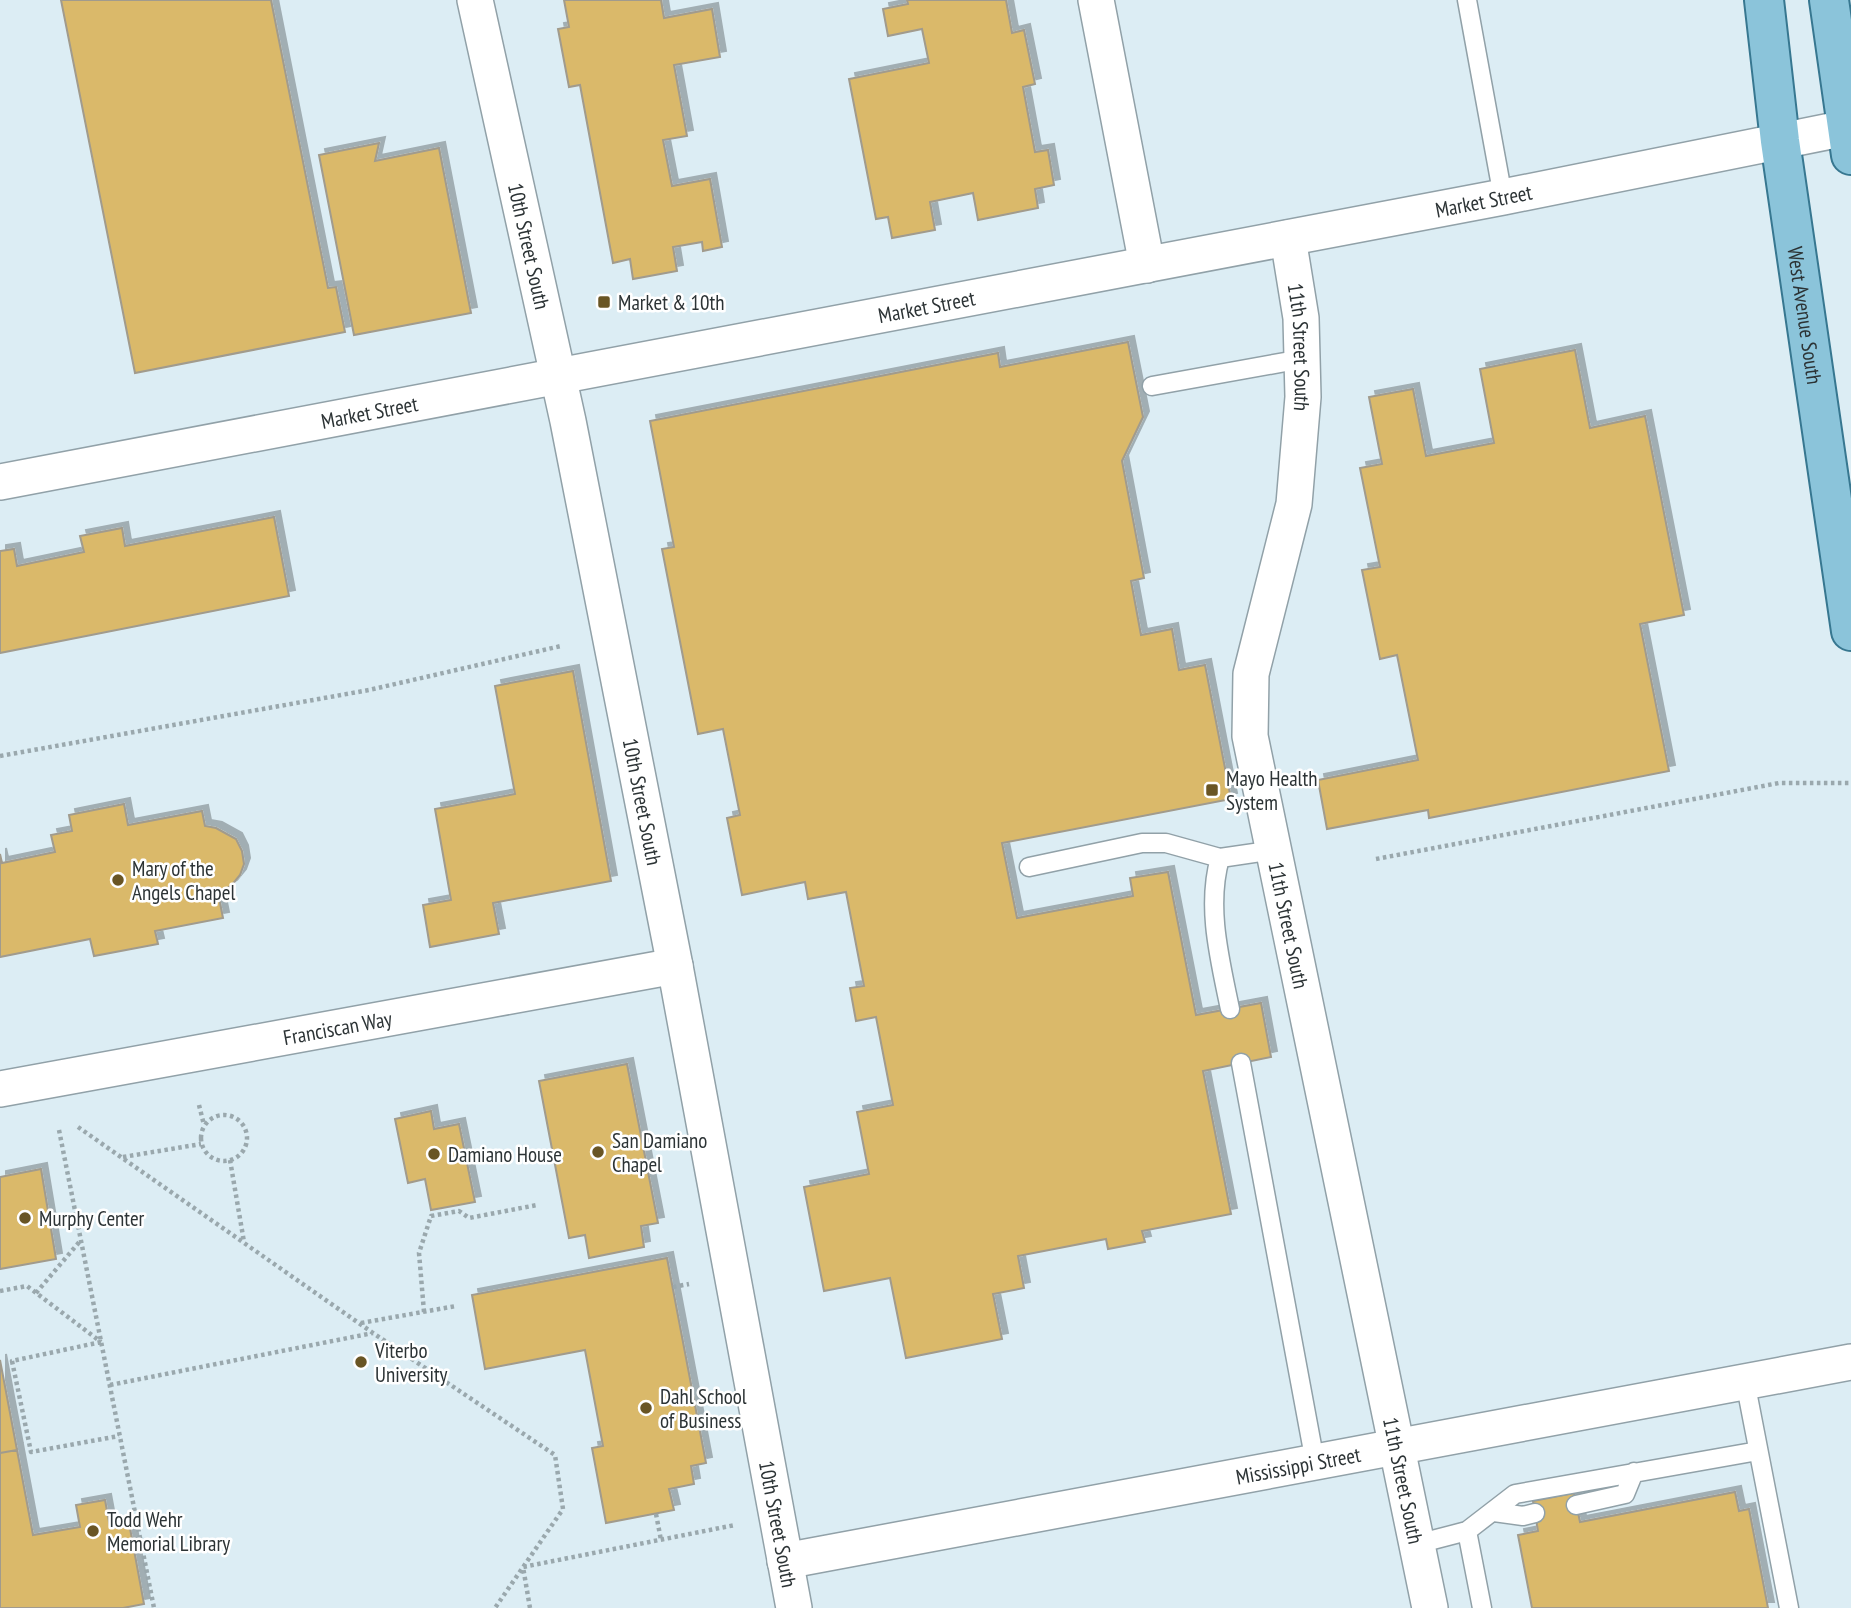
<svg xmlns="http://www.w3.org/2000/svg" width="1851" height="1608" viewBox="0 0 1851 1608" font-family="'PT Sans Narrow',sans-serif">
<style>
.building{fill:#dab96a;stroke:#a19b8d;stroke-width:2;filter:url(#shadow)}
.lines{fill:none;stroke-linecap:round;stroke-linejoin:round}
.service-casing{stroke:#91a1a8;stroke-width:21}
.minor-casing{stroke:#91a1a8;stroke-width:38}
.primary-casing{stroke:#377790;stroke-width:42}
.path{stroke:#9aa8ad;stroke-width:4.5;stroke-dasharray:3.5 3.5;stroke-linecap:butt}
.service{stroke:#fff;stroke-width:18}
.minor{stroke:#fff;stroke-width:35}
.primary{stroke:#8bc4da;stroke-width:38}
.poi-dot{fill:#695524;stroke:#fff;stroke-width:2.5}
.labels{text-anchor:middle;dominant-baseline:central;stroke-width:5;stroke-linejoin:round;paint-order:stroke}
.street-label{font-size:21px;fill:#2c3335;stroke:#fff}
.poi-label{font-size:21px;fill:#2c3335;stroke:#fff;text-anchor:start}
</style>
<defs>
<filter id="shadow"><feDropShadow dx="6" dy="-6" stdDeviation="0" flood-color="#0004"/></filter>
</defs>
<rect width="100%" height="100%" fill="#dcedf4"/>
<!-- building -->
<path class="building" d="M61 0H271L328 288 336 287 345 332 135 373Z
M564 0H661L664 18 712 9 720 57 674 65 687 136 663 140 672 186 710 179 722 247 703 251 702 242 673 247 677 271 633 279 630 259 613 263 580 85 569 87 558 29 569 27Z
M907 0H1006L1012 33 1024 30 1035 84 1023 87 1035 152 1048 150 1054 185 1035 189 1038 208 978 220 973 193 930 202 935 230 892 238 888 217 876 219 849 79 929 63 922 29 888 36 883 9 908 4Z
M379 143 375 161 439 148 471 313 354 335 319 155Z
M1128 342 1143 417 1122 461 1144 578 1131 581 1141 635 1172 629 1179 670 1205 665 1231 799 1002 843 1017 918 1133 896 1130 878 1168 872 1196 1015 1261 1003 1271 1057 1203 1071 1231 1214 1142 1231 1145 1242 1108 1249 1106 1239 1018 1256 1024 1288 993 1294 1002 1339 906 1358 890 1278 824 1291 804 1187 869 1174 857 1112 893 1105 876 1017 856 1021 850 988 864 986 846 892 808 899 805 882 742 895 727 818 740 815 723 729 698 734 662 549 674 547 650 421 998 353 1000 367Z
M1575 350 1590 428 1645 416 1684 615 1640 624 1669 771 1429 818 1428 810 1327 829 1318 780 1418 760 1397 655 1380 659 1362 570 1380 567 1360 468 1382 464 1369 397 1413 389 1426 456 1494 443 1480 369Z
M274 517 289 596 0 653V551L14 549 17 566 84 552 80 536 122 528 125 546Z
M573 671 611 881 493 903 499 934 430 947 423 905 451 900 435 809 515 794 495 686Z
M124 804 128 825 202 811 205 826 216 828 236 839 242 851 244 864 240 875 231 886 218 893 223 918 155 931 158 944 94 956 90 939 0 957V854L2 863 55 852 51 835 72 831 69 815Z
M627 1064 658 1223 641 1226 644 1247 589 1258 585 1235 569 1238 539 1081Z
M431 1111 434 1129 459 1124 475 1202 431 1210 425 1179 408 1183 395 1119Z
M41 1169 56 1259 0 1269V1177Z
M667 1258 706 1463 691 1466 694 1484 669 1489 674 1510 606 1523 592 1448 603 1446 585 1350 485 1369 472 1295Z
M0 1360 17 1450 0 1453Z
M17 1450 33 1535 80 1527 76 1505 105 1500 110 1527 129 1523 144 1604 123 1608H0V1453Z
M1735 1492 1739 1511 1749 1509 1768 1608H1532L1518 1535 1538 1531 1533 1501 1574 1493 1580 1522Z"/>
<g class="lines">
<!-- service casing -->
<g class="service-casing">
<path id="service" d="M1467 0 1503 197
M1152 386 1302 359
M1220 858C1206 907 1220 960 1230 1009
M1029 867 1142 843H1166L1220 858 1274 850
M1241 1063 1315 1462
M1745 1381 1789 1608
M1576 1505 1625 1494 1634 1472
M1494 1512 1523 1516 1535 1513
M1467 1531 1482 1608
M1417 1544 1467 1531 1515 1494 1758 1451"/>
</g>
<!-- minor casing -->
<g class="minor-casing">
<g id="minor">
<path id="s1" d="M475 0 568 421 675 966 794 1608"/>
<path d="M1096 0 1147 265"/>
<path id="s2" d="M1288 238 1301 318 1303 397 1294 504 1251 674 1250 736 1430 1608"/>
<path id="s3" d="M0 482 1503 197 1851 127"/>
<path id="s4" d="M0 1089 675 966"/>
<path id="s5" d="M785 1561 1851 1362"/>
</g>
</g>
<!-- primary casing -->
<g class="primary-casing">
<g id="primary">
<path id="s6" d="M1764 0 1780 141 1851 631"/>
<path d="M1829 0 1851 155"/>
</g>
</g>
<!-- path -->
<path class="path" d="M0 756 369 690 561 646
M1376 859 1779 783H1851
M199 1105 204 1125
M201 1138a23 23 0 1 1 46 0a23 23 0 1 1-46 0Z
M78 1127 373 1333 555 1455 563 1509 495 1608
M59 1130 154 1608
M123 1157 201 1144
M230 1160 244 1242
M673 1287 689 1284
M0 1291 27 1286 101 1342
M36 1293 81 1240
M424 1312 419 1253 431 1216 459 1211 469 1218 537 1205
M361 1323 456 1306
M101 1342 12 1361 31 1452 119 1436
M110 1385 373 1333
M656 1514 661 1540
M530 1608 523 1567 735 1525"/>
<!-- service -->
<use href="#service" class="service"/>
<!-- minor -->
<use href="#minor" class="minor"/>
<!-- primary -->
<use href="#primary" class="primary"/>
</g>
<!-- markers -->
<g class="poi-dot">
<rect x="597" y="295" width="14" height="14" rx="3.5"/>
<rect x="1205" y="783" width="14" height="14" rx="3.5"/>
<circle cx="118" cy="880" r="7"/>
<circle cx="598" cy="1152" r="7"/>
<circle cx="434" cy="1154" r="7"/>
<circle cx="25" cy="1218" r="7"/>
<circle cx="361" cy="1362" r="7"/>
<circle cx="646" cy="1408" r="7"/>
<circle cx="93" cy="1531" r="7"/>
</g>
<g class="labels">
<!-- street labels -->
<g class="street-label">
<text stroke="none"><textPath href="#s3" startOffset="1510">Market Street</textPath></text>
<text stroke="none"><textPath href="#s1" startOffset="252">10th Street South</textPath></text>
<text stroke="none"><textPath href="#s3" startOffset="943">Market Street</textPath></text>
<text stroke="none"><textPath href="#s6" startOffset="318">West Avenue South</textPath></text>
<text stroke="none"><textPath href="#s2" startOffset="110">11th Street South</textPath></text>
<text stroke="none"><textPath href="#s3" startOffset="376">Market Street</textPath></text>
<text stroke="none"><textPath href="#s1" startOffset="819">10th Street South</textPath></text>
<text stroke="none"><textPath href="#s2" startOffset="698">11th Street South</textPath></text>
<text stroke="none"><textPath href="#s4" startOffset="343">Franciscan Way</textPath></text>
<text stroke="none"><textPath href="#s5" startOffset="522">Mississippi Street</textPath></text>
<text stroke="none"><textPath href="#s2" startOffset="1265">11th Street South</textPath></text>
<text stroke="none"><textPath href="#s1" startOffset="1554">10th Street South</textPath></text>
</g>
<!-- poi labels -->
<g class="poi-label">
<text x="618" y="302">Market &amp; 10th</text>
<text x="1226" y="778">Mayo Health<tspan x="1226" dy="24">System</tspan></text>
<text x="132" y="868">Mary of the<tspan x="132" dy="24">Angels Chapel</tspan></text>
<text x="612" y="1140">San Damiano<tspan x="612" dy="24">Chapel</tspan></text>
<text x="448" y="1154">Damiano House</text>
<text x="39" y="1218">Murphy Center</text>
<text x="375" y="1350">Viterbo<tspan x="375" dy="24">University</tspan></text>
<text x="660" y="1396">Dahl School<tspan x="660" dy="24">of Business</tspan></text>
<text x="107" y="1519">Todd Wehr<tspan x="107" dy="24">Memorial Library</tspan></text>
</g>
</g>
</svg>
